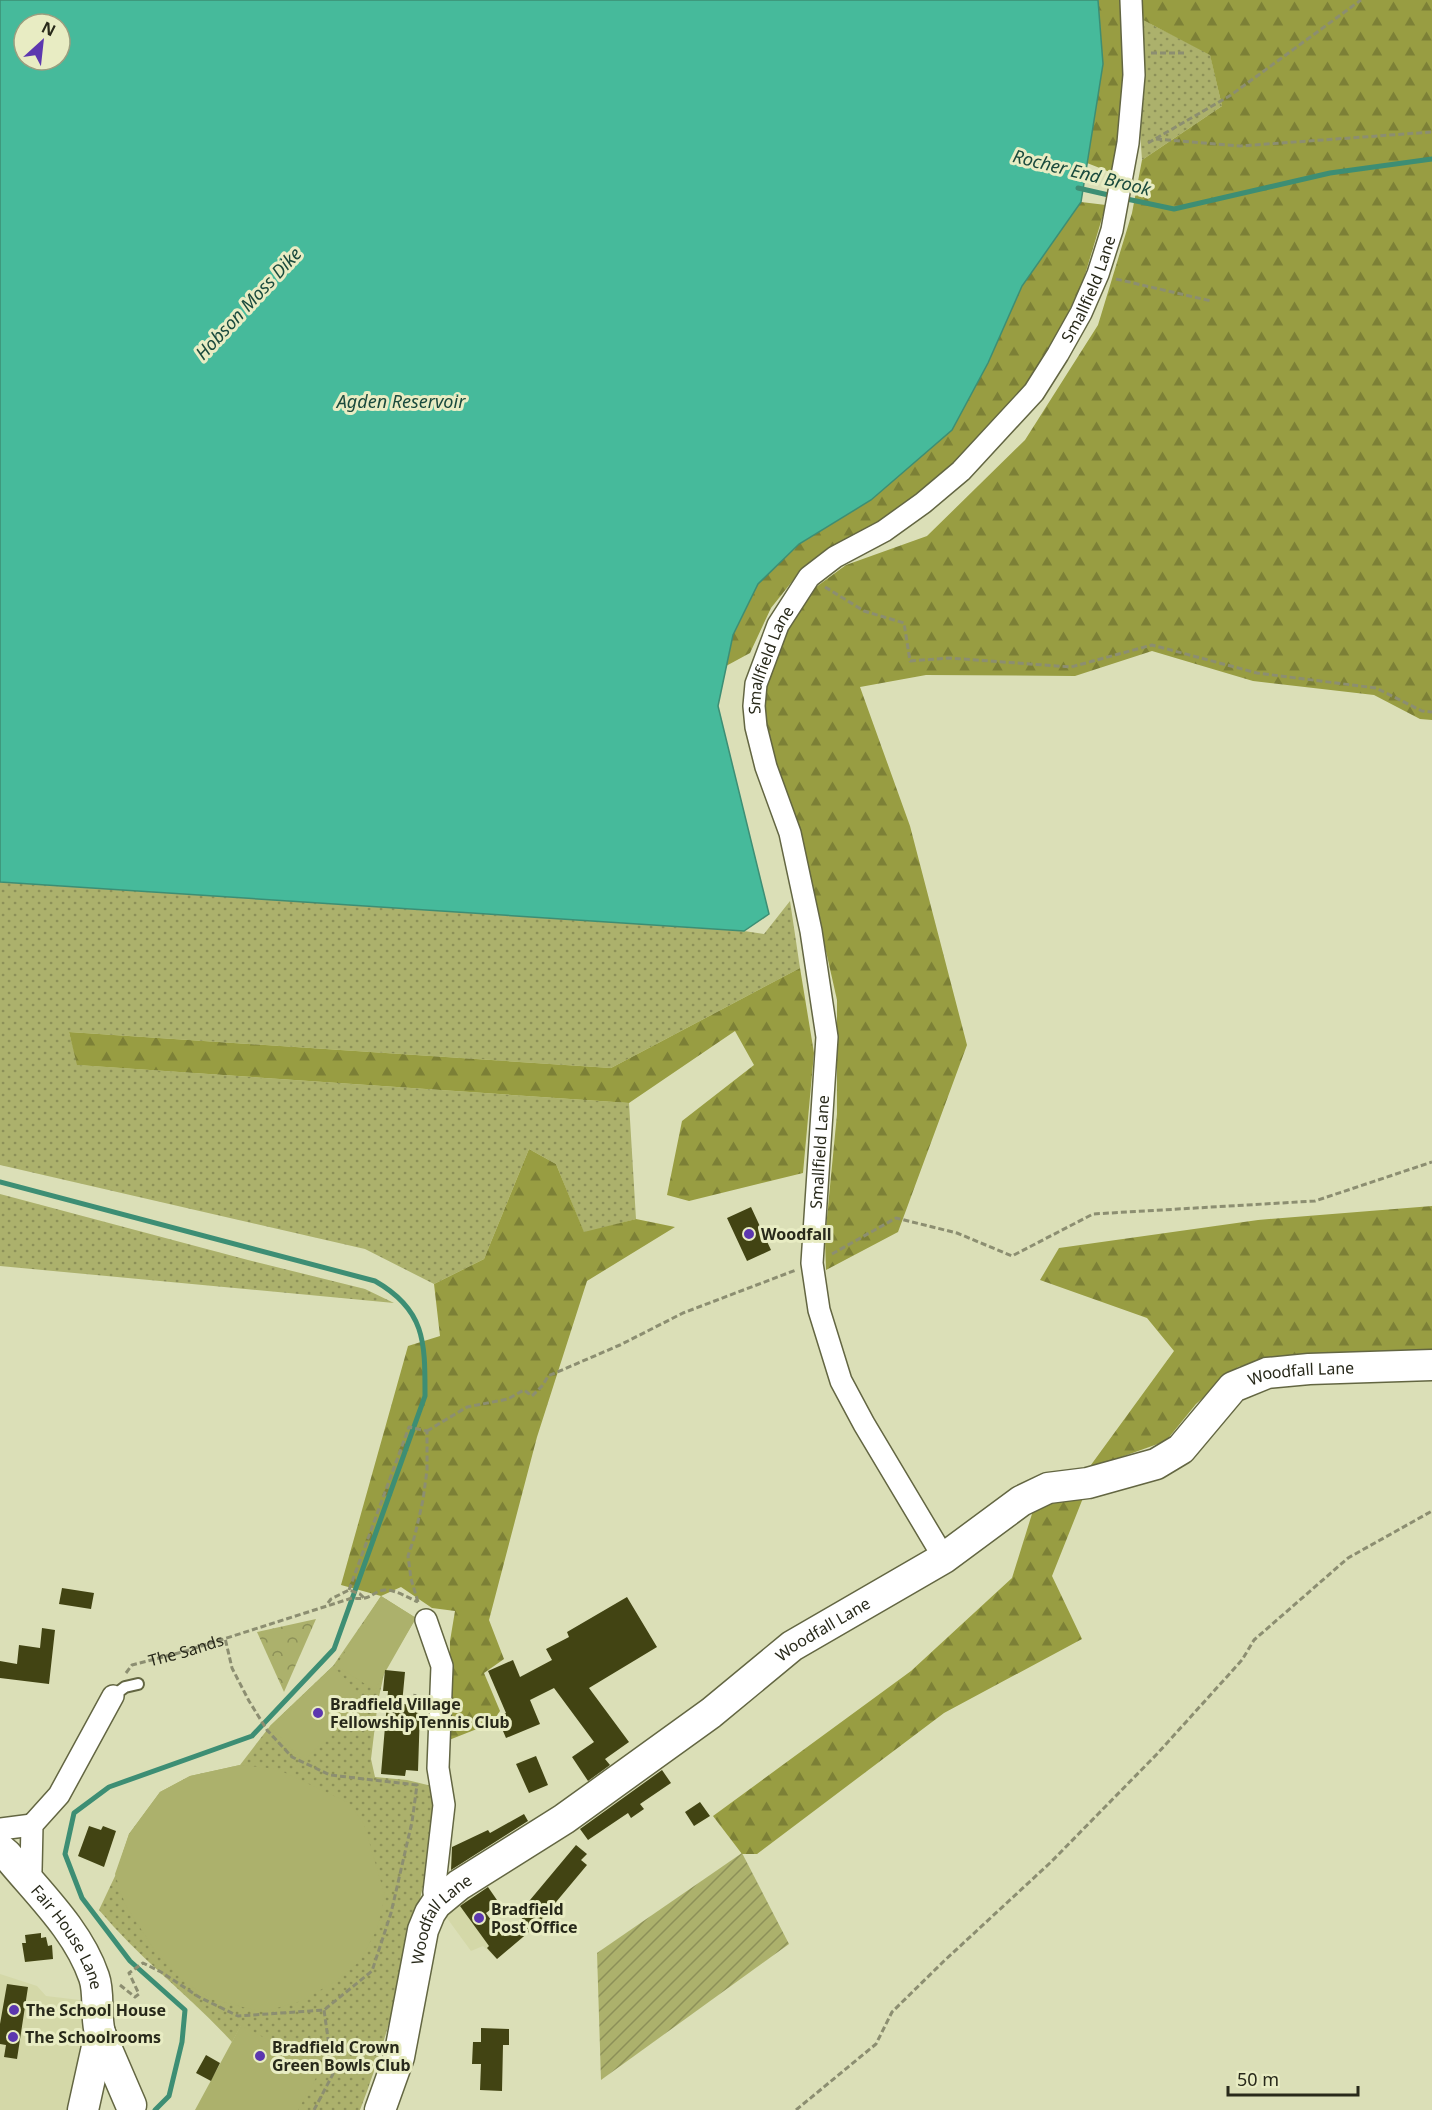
<svg xmlns="http://www.w3.org/2000/svg" width="1432" height="2110" viewBox="0 0 1432 2110" font-family="'Noto Sans',sans-serif">
<style>
.built{fill:#d4d8a8}
.grass{fill:url(#grass-dots)}
.forest{fill:url(#forest-firs)}
.park{fill:url(#park-crowns)}
.garden{fill:url(#garden-furrows)}
.pitch{fill:#acb16c}
.water{fill:#46ba9b;stroke:#3d8e74;stroke-width:1.5;fill-rule:evenodd}
.lines{fill:none;stroke-linecap:round;stroke-linejoin:round}
.stream{stroke:#3d8e74;stroke-width:5}
.building{fill:#424413}
.lane-casing{stroke:#636642;stroke-width:14}
.street-casing{stroke:#636642;stroke-width:24}
.secondary-casing{stroke:#636642;stroke-width:33}
.path{stroke:#8c8e71;stroke-width:3;stroke-dasharray:6 3;stroke-linecap:butt}
.lane{stroke:#fff;stroke-width:10}
.street{stroke:#fff;stroke-width:21}
.secondary{stroke:#fff;stroke-width:30}
.poi-dot{fill:#5c37af;stroke:#e8ecc3;stroke-width:2}
.labels{text-anchor:middle;dominant-baseline:central;stroke-width:6;stroke-linejoin:round;paint-order:stroke}
.street-label{font-size:16px;fill:#28291a;stroke:#e8ecc3}
.poi-label{font-size:16px;font-weight:bold;fill:#28291a;stroke:#e8ecc3;text-anchor:start}
.water-label{font-size:18px;font-style:italic;fill:#1a4a3d;stroke:#e8ecc3}
</style>
<defs>
<pattern id="grass-dots" width="8" height="8" patternUnits="userSpaceOnUse" patternTransform="scale(1.5)"><rect width="8" height="8" fill="#acb16c"/><path d="M2 2h.1M6 6h.1" fill="none" stroke="#8c9058" stroke-width="1.8" stroke-linecap="round"/></pattern>
<pattern id="forest-firs" width="22" height="20" patternUnits="userSpaceOnUse" patternTransform="scale(1.5)"><rect width="22" height="20" fill="#989d42"/><path d="M5 1l3.5 6h-7zM16 11l3.5 6h-7z" fill="#7c8036"/></pattern>
<pattern id="park-crowns" width="20" height="18" patternUnits="userSpaceOnUse" patternTransform="scale(1.5)"><rect width="20" height="18" fill="#acb16c"/><path d="M2 6a3 3 0 1 1 6 0M12 15a3 3 0 1 1 6 0" fill="none" stroke="#8c9058"/></pattern>
<pattern id="garden-furrows" width="10" height="10" patternUnits="userSpaceOnUse" patternTransform="scale(1.5)"><rect width="10" height="10" fill="#acb16c"/><path d="M-1 1l2-2M0 10L10 0M9 11l2-2" fill="none" stroke="#8c9058"/></pattern>
</defs>
<rect width="100%" height="100%" fill="#dbdfb7"/>
<!-- built -->
<path class="built" d="M470 1892 495 1926 501 1932 511 1928 520 1939 497 1959 483 1946 471 1951 444 1914Z
M0 1974 37 1986 46 1996 80 2000 85 2060 70 2110H0Z"/>
<!-- grass -->
<path class="grass" d="M1143 20 1210 54 1222 106 1142 160 1140 132 1144 76Z
M0 882 744 931 764 934 790 901 800 968 611 1068 69 1032 78 1065 629 1103 636 1219 584 1233 556 1164 529 1149 484 1259 434 1284 365 1249 0 1165Z
M0 1194 248 1260 365 1289 394 1303 0 1266Z
M381 1596 416 1618 385 1670 378 1701 371 1759 375 1777 407 1780 436 1787 441 1807C417 1909 398 2012 360 2110H298L241 2026 232 2042C190 1996 139 1958 99 1910L116 1874 129 1834 160 1792 190 1776 240 1765 270 1726 333 1666Z"/>
<!-- forest -->
<path class="forest" d="M1098 0H1123L1128 69 1115 174 1087 163 1103 64Z
M1142 0H1432V720L1420 719 1374 695 1253 681 1152 651 1075 676 926 675 860 687 910 826 967 1045 898 1232 826 1270 825 1238 837 1114V1000L798 827 775 763 760 707 764 685 789 620 812 590 846 565 927 536 1025 440 1098 325 1132 213 1142 160 1222 106 1210 55 1143 20Z
M1081 202 1106 205 1084 278 1055 342 1021 398 923 494 875 526 834 547 802 569 771 608 750 653 726 666 733 635 758 584 799 544 871 500 951 430 988 363 1022 286Z
M800 968 814 1053 803 1173 689 1201 667 1195 682 1121 754 1065 735 1031 629 1103 77 1065 69 1032 611 1068Z
M529 1149 556 1164 584 1232 636 1219 675 1227 587 1281 537 1437 489 1620 504 1659 484 1673 500 1711 492 1723 449 1740 450 1641 455 1611 432 1608 401 1587 381 1596 341 1585 408 1346 440 1336 434 1284 484 1259Z
M1432 1206V1355L1269 1359 1238 1367 1196 1404 1166 1441 1088 1469 1174 1351 1147 1318 1040 1280 1059 1248 1258 1220Z
M1085 1493 1052 1576 1082 1639 944 1713 757 1854H742L597 1953 742 1854 713 1816 911 1671 1012 1578 1036 1501Z"/>
<!-- park -->
<path class="park" d="M316 1619 284 1692 257 1632Z"/>
<!-- garden -->
<path class="garden" d="M742 1853 789 1944 601 2080 597 1953Z"/>
<!-- pitch -->
<path class="pitch" d="M381 1596 416 1618 375 1690 336 1666Z
M333 1666 366 1701 303 1761 270 1726Z
M240 1765 277 1769 349 1803 364 1824 385 1896 377 1929 360 1961 336 1981 301 2001 263 2012 210 1999 181 1979 156 1952 133 1917 125 1904 115 1874 129 1834 160 1792 190 1776Z
M241 2025 321 2069 298 2110H195Z"/>
<!-- water -->
<path class="water" d="M0 0H1098L1103 64 1081 202 1022 286 988 363 952 430 871 500 799 544 758 584 733 635 718 706 769 914 744 931 0 882ZM24 24H60V60H24Z"/>
<g class="lines">
<!-- stream -->
<path class="stream" d="M1078 188 1113 196
M1122 198 1174 209 1330 173 1432 159
M0 1182 375 1281C426 1310 425 1343 425 1396L334 1649 252 1736 109 1787 74 1813 65 1854 82 1898 130 1961 185 2010 182 2042 169 2096 155 2110"/>
</g>
<!-- building -->
<path class="building" d="M751 1207 771 1250 747 1261 727 1218Z
M62 1588 94 1593 91 1609 59 1604Z
M627 1597 657 1647 589 1688 629 1742 605 1759 610 1765 588 1781 572 1757 594 1742 554 1688 530 1700 540 1724 506 1738 497 1717 506 1713 488 1671 513 1660 520 1677 552 1660 546 1649 569 1637 567 1632Z
M42 1628 55 1630 49 1684 0 1678V1661L17 1664 19 1645 40 1648Z
M385 1670 405 1672 402 1704H411V1710H420L418 1771 406 1770 405 1776 381 1774 388 1691H383Z
M536 1756 548 1785 529 1793 516 1764Z
M662 1770 671 1783 640 1804 644 1809 631 1818 628 1813 588 1840 580 1829Z
M700 1802 710 1816 694 1826 685 1812Z
M524 1814 528 1821 451 1870 452 1847 488 1830 490 1833Z
M89 1826 101 1830 103 1826 116 1831 104 1867 78 1856Z
M576 1845 587 1854 581 1860 587 1865 536 1926 497 1959 487 1948 489 1946 460 1906 488 1887 499 1903 486 1913 502 1936 525 1916 520 1912Z
M41 1933V1938L46 1937 48 1946 52 1945 53 1959 25 1962 22 1943H26L25 1935Z
M7 1984 28 1987 17 2059 4 2057 6 2045 0 2044V2024Z
M481 2028 509 2029V2045H503L502 2091 480 2090 481 2064H472L473 2042H481Z
M206 2055 220 2063 211 2081 196 2073Z"/>
<g class="lines">
<!-- lane casing -->
<g class="lane-casing">
<path id="lane" d="M113 1696 125 1687 138 1684"/>
</g>
<!-- street casing -->
<g class="street-casing">
<g id="street">
<path id="s2" d="M944 1558 864 1424 841 1381 819 1310 812 1263 827 1037 811 931 790 833 766 767 756 727 754 706 756 684 778 625 809 577 835 557 884 531 923 503 961 471 1034 392 1058 354 1081 313 1098 274 1112 230 1128 143 1134 75 1131 0"/>
<path d="M426 1620 442 1666 438 1768 444 1805 434 1892 436 1904"/>
<path d="M0 1829 32 1825"/>
<path d="M29 1882 31 1870 32 1825 59 1795 113 1696"/>
</g>
</g>
<!-- secondary casing -->
<g class="secondary-casing">
<g id="secondary">
<path id="s3" d="M0 1849 7 1855C38 1893 78 1930 94 1977 100 1994 95 2015 100 2033L131 2105"/>
<path d="M83 2110 100 2033"/>
<path id="s4" d="M380 2110 399 2057 423 1930 430 1913 436 1904 459 1885 564 1819 711 1713 792 1646 944 1558 1021 1501 1048 1488 1088 1483 1156 1464 1181 1449 1233 1387 1267 1373 1309 1369 1432 1365"/>
</g>
</g>
<!-- path -->
<g class="path">
<path d="M1151 53H1186"/>
<path d="M1156 139 1240 146 1432 132"/>
<path d="M1148 143 1231 95 1361 0"/>
<path d="M1116 279 1211 301"/>
<path d="M825 587 864 611 904 623 910 661 949 658 1071 667 1152 645 1257 673 1376 688 1422 711 1432 712"/>
<path d="M832 1254 896 1218 957 1233 1012 1256 1093 1214 1315 1201 1432 1162"/>
<path d="M427 1431 467 1407 508 1399 524 1390 532 1396 543 1385 548 1376 620 1345 683 1313 796 1270"/>
<path d="M349 1590 409 1427 427 1431"/>
<path d="M418 1602 411 1579 408 1556 415 1535 423 1500 427 1470V1431"/>
<path d="M328 1603 331 1599 349 1590 360 1594 365 1599"/>
<path id="s1" d="M126 1673 132 1665 186 1651 352 1598C373 1601 372 1591 385 1590 396 1590 409 1598 418 1602"/>
<path d="M415 1694 414 1702 421 1703"/>
<path d="M120 1985 135 1997 139 1994 129 1973 143 1963 161 1972 199 1997 238 2016 324 2010 372 1971 391 1913 412 1822 417 1785 330 1775 292 1757 267 1730 249 1701 232 1668 225 1638"/>
<path d="M314 2110 333 2074 324 2010"/>
<path d="M796 2110 876 2044 892 2012 944 1961 1051 1862 1157 1754 1242 1660 1254 1640 1348 1558 1432 1511"/>
</g>
<!-- lane -->
<use href="#lane" class="lane"/>
<!-- street -->
<use href="#street" class="street"/>
<!-- secondary -->
<use href="#secondary" class="secondary"/>
</g>
<!-- markers -->
<g class="poi-dot">
<circle cx="749" cy="1234" r="6"/>
<circle cx="318" cy="1713" r="6"/>
<circle cx="479" cy="1918" r="6"/>
<circle cx="14" cy="2010" r="6"/>
<circle cx="13" cy="2037" r="6"/>
<circle cx="260" cy="2056" r="6"/>
</g>
<g class="labels">
<!-- street labels -->
<g class="street-label">
<text stroke="none"><textPath href="#s2" startOffset="1446">Smallfield Lane</textPath></text>
<text stroke="none"><textPath href="#s2" startOffset="942">Smallfield Lane</textPath></text>
<text stroke="none"><textPath href="#s2" startOffset="438">Smallfield Lane</textPath></text>
<text stroke="none"><textPath href="#s4" startOffset="1248">Woodfall Lane</textPath></text>
<text stroke="none"><textPath href="#s4" startOffset="690">Woodfall Lane</textPath></text>
<text stroke="none"><textPath href="#s1" startOffset="66">The Sands</textPath></text>
<text stroke="none"><textPath href="#s4" startOffset="204">Woodfall Lane</textPath></text>
<text stroke="none"><textPath href="#s3" startOffset="112">Fair House Lane</textPath></text>
</g>
<!-- poi labels -->
<g class="poi-label">
<text x="761" y="1234">Woodfall</text>
<text x="330" y="1704">Bradfield Village<tspan x="330" dy="18">Fellowship Tennis Club</tspan></text>
<text x="491" y="1909">Bradfield<tspan x="491" dy="18">Post Office</tspan></text>
<text x="26" y="2010">The School House</text>
<text x="25" y="2037">The Schoolrooms</text>
<text x="272" y="2047">Bradfield Crown<tspan x="272" dy="18">Green Bowls Club</tspan></text>
</g>
<!-- water labels -->
<g class="water-label">
<text transform="translate(1082 172) rotate(14)">Rocher End Brook</text>
<text transform="translate(248 303) rotate(-47)">Hobson Moss Dike</text>
<text x="401" y="401">Agden Reservoir</text>
</g>
</g>
<!-- north arrow -->
<g transform="translate(42 42) rotate(27)"><circle r="28" fill="#e8ecc3" stroke="#9b9e7f" stroke-width="1.5"/>
<path d="M0-4.5L10 22L0 15L-10 22Z" fill="#5c37af"/>
<text y="-9" font-size="16" font-weight="bold" text-anchor="middle" fill="#28291a">N</text>
</g>
<!-- scale -->
<path d="M1228 2086v9h130v-9" fill="none" stroke="#28291a" stroke-width="3"/>
<text x="1237" y="2086" font-size="18" fill="#28291a" stroke="#e8ecc3" stroke-width="4.5" paint-order="stroke">50 m</text>
</svg>
